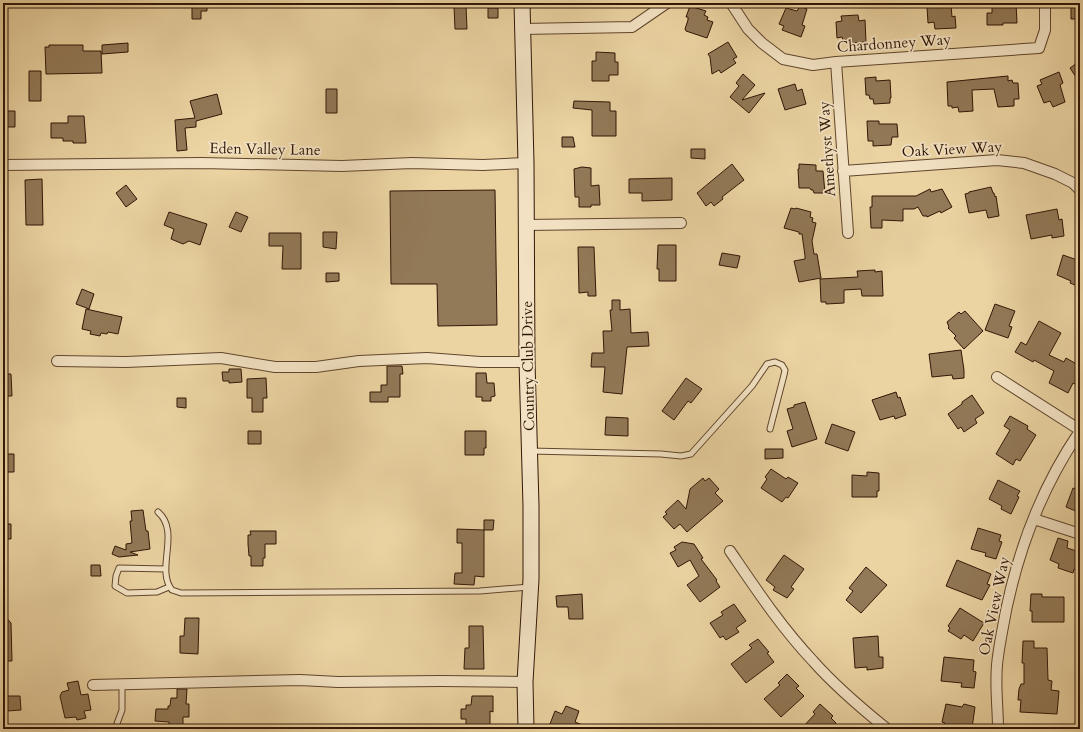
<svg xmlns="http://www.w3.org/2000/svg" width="1083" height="732" viewBox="0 0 1083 732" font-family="Cardo,serif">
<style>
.building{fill:#927957;stroke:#311706}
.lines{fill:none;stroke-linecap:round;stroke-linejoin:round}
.lane-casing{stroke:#60462d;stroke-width:7}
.street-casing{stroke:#60462d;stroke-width:12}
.secondary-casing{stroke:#311706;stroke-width:17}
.lane{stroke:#f2e2c3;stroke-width:5}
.street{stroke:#f2e2c3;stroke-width:10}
.secondary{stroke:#f2e2c3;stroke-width:15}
.labels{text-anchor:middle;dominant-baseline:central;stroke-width:3.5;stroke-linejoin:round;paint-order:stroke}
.street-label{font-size:15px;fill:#311706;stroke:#f2e2c3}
</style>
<rect width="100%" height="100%" fill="#ebd3a2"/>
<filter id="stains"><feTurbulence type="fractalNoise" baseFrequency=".005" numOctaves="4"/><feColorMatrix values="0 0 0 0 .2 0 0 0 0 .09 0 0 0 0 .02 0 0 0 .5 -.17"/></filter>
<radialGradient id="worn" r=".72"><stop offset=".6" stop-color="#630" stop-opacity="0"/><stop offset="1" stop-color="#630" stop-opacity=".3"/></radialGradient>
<!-- building -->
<path class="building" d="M192 3H207V11H201V19H192Z
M949 3 951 5 952 17 955 16 956 28 935 29 934 22 928 23 927 7 932 6V4Z
M992 3H1016L1017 23H1003V25H987V13H992Z
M1071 3H1080V19H1071Z
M454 6H466L467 29H455Z
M690 6 706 11 704 15 708 17 707 20 713 22 707 38 686 31 685 29 688 20V17H686Z
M800 6 807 9 802 25 805 26 801 37 782 30 784 26 779 24 786 8 797 11Z
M488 8H498V18H488Z
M858 15 859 21 865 20 866 42 852 43V39L843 40 842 37 837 38 836 22 842 21 841 16Z
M728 42 737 57 733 59 736 63 721 73 719 70 712 74 710 57 708 54Z
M128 43V52L102 54V45Z
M49 45H83V51H101L102 73 46 74 45 47H49Z
M596 52 615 53V62H618V75H609V81H592V61H596Z
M1080 61V83L1070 68Z
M29 71H41V101H29Z
M1059 72 1063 83 1060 85 1065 102 1053 107 1050 101 1044 103 1037 86 1042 84 1040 80Z
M743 74 755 85 742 100 765 93 749 113 730 97 739 86 736 83Z
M1008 76V81L1012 80 1013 83H1018L1019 99H1014V106L998 107 994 89 972 90 973 111 959 112 958 107 952 108V106H948L947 82Z
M876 77V81L890 80 891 98H890V103L874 104 873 99H870L869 95H866L865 78Z
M795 84 797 91 802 89 806 104 785 110 778 89Z
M326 89H337V113H326Z
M217 94 222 114 196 121V127L185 128 187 150 177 151 175 120 195 118 190 101Z
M574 101 610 102V111H616V136H592V110L573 108Z
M3 111H15V127H3Z
M68 116H84L86 143H73V141H63V138H51V123H68Z
M867 121H879V124H897L898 137H892L891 145 873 146V141H868Z
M562 137H573L575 147H562Z
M691 149H705V159L691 158Z
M732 164 744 180 722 197 723 199 714 206 711 202 706 206 697 193Z
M799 164 816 165V171H823L825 193H814L813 190H811L810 188H799L798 169H799Z
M582 167 591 168V186L599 185 600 205H591V207H579V197H575L574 169Z
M672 178V200L642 201V193H629V179Z
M42 179 43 225H26L25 180Z
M126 185 137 199 126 207 116 193Z
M991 187 993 193H994L995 197 996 196 999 216 988 218 986 210 969 213 965 194 969 193V192Z
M930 189 931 192 942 189 952 207 941 213 940 211 927 217V216H923L918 207 914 209H903V221L882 220V228H871L870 207H872V196H916Z
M495 190 497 325 438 326 437 284H391L390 191Z
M791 208 795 209 796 208 811 212 810 217 813 218 812 222 816 223 812 241 814 254H817L821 278 799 282 794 261 805 259V256L802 234H799V232L784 228Z
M1057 209 1059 220 1062 219 1064 236 1052 238V235L1031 239 1026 215Z
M169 212 207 224 200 245 189 241 183 244 171 239 174 229 164 225Z
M236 212 248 217 241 232 229 227Z
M323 232H337L336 249 323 247Z
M269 233H301V269H282L283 246H269Z
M658 245H676V281H659V269H657Z
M578 247H594L596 296H588V292L579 293Z
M722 253 740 256 737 268 719 265Z
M1063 255 1080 261V287L1070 283 1071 281 1057 275Z
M875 270V272L882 271 883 296H862L861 289 844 290V303L826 304V302H821L820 279 858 277 857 271Z
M326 273H339V281L326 282Z
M82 289 94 294 89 309 76 304Z
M612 300H620V310L630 309 631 333 648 332 649 346 627 347 622 394 603 392 605 367H591L592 353H604L603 331H612L610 310H612Z
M995 304 1015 311 1009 326 1012 327 1008 338 985 330Z
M86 309 122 317 118 334 108 332 107 334 101 333 100 336 90 334 91 331 82 329Z
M965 311 983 331 964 349 954 338 956 336 948 328 949 327 947 322 959 312 961 314Z
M1039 321 1061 333 1049 355 1064 362 1066 358 1080 366V380L1077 385 1073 383 1068 393 1049 383 1054 371 1034 360 1033 362 1015 352 1021 342 1026 345Z
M961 350 964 370V378L953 379 952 375 932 377 929 354Z
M387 366H402L403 374H400V397H388V402H370V392H381V385H387Z
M229 369H241L242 382 229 383V381H223L222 372H229Z
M476 373H486L487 383H494L495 396 491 397V401H482V397H476Z
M3 374H11L12 396H3Z
M266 378 267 398H263V412H252V398H247V379Z
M686 378 702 389 691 403 688 401 674 420 662 411Z
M896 392 898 398 900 397 906 415 895 419 894 416 880 420 872 400Z
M972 395 984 413 975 419 977 423 964 432 961 427 958 429 948 414 962 404V402Z
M177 398H186V408L177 407Z
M805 402 817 439 792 447 787 431 793 429 787 409 794 407V405Z
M1010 416 1028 426 1027 429 1036 435 1020 461 1016 459 1013 465 996 454 1010 430 1004 426Z
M606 417 628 418V436L605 435Z
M832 424 855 432 848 451 825 443Z
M248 431H261V444H248Z
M465 431H486V448H484V455H465Z
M765 449H783V458L765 459Z
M3 454H14V472H3Z
M771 469 786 479 788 477 798 483 788 498 786 497 782 502 761 488 767 479 765 477Z
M867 472 879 473V491H877V497H852V475L867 476Z
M703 478 705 481 709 478 719 489 715 493 723 501 687 532 680 524 674 529 663 517 667 514 665 512 678 500 686 509 690 489Z
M998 480 1020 491 1017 496 1019 497 1011 514 1001 509 1002 506 989 499Z
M1073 488 1080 490V506L1078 512 1066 507Z
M143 510 146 531H148L150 549 130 552 138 555 119 557 112 554 115 546 126 550V544L132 543 130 521H132L131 511Z
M484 520H494L493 530H484Z
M3 524H11V539H3Z
M978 528 1001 535 999 541 1002 542 996 559 985 556 986 553 971 549Z
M457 529 484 530V577L475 576 474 585 454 584 455 573H462V543H457Z
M250 531H276V544H265V558H263V566H251V556H249L248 544V535H251Z
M1058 538 1068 541 1067 548 1080 552V562L1077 570 1074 569 1073 573 1058 568 1059 564 1050 560Z
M682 542 694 544 703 558 701 559 717 580 716 581 720 587 700 602 687 585 699 576 690 560 678 567 670 553 676 550 674 547Z
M784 555 804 569 791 587 794 589 787 598 773 590 775 587 766 580Z
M957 560 991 574 987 584 990 585 982 600 946 586Z
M91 565H100L101 576H91Z
M866 567 887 585 861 613 846 600 853 591 849 588Z
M582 594 583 619H569L568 607H557L556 596Z
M1031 594H1042V597H1064V622H1032V611H1030Z
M734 604 746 621 736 628 739 632 726 640 723 636 720 638 710 623 723 615 721 612Z
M960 608 984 623 973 641 964 635 961 639 948 631 950 628 948 626Z
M3 614 11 623 12 661H3Z
M185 618H199L198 654 180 653V636H184Z
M469 626H483L484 669H464L465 648H469Z
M878 636 879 657H883V668L867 670V667L855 668 853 638Z
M758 639 769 652 767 653 774 662 746 683 731 664 752 648 749 645Z
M1023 641H1034V648H1047L1048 680 1052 681 1051 690 1059 691 1057 714 1020 712 1021 700H1018L1019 689 1021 684H1024V663H1022Z
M944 657 974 660 973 671 976 672 974 688 961 687 962 683 941 681Z
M787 674 799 686 796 688 804 696 781 717 764 699 780 685 778 683Z
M78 681 81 695 88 694 91 710 84 711 86 718 77 720 76 717 65 718 60 696 62 692 69 690 67 683Z
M177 689H187L186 704H189V717H183V729H169V722L155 721 156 709H168V706H170L171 698H177Z
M6 696H20L21 710 7 711Z
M472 696H493V712L490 711V726H466V719H461V709H466V705H471Z
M820 704 833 716 831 718 836 723 831 729H801L815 714 813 712Z
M946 704 962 707 964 704 975 707 972 728 960 725V729L944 727 945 723 942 722Z
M566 706 579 711 575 722 592 729H548L555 711 562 714Z"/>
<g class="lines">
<!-- lane casing -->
<g class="lane-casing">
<path id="lane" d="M530 451 661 454 681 456 691 454 752 386 767 364 775 362 782 365 785 370 784 375 770 429
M158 512C181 532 155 569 172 590L181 593 480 591 530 587
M166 569 119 568 116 576 115 586 127 593 157 592 169 587
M115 729 122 710V684"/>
</g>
<!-- street casing -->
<g class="street-casing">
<path id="street" d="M731 3 748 29 762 43 783 59 813 65 836 62 1039 48 1045 30V3
M522 29 632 27 667 3
M836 62 848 233
M3 165 202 163 342 166 412 163 483 165 526 163
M843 171 997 160 1024 163 1055 174 1073 183 1080 190
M526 225 681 223
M57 361 126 362 221 358 275 367H316L359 361 427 358 480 362H527
M997 377 1080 430
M1034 519 1080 534
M730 551C756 589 781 627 813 661 835 686 861 708 887 729
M93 685 300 680 338 682 441 681 525 682
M998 729C998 708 995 686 997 665 998 654 1000 643 1002 632 1014 561 1039 491 1080 431"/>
</g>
<!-- secondary casing -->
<g class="secondary-casing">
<path id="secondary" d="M522 3 526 163 527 362 531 506V579L525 682 526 729"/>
</g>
<!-- lane -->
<use href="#lane" class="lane"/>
<!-- street -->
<use href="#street" class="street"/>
<!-- secondary -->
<use href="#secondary" class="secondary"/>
</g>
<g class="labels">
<!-- street labels -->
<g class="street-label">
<text transform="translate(894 43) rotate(-4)">Chardonney Way</text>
<text transform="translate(265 149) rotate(1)">Eden Valley Lane</text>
<text transform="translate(827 149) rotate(-94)">Amethyst Way</text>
<text transform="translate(952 149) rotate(-3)">Oak View Way</text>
<text transform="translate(528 366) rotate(-91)">Country Club Drive</text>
<text transform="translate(994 606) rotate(-78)">Oak View Way</text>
</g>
</g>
<!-- margin -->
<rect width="1083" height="732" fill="none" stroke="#ebd3a2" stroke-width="16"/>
<rect x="4" y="4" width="1075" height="724" fill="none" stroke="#311706" stroke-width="2"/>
<rect x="8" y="8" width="1067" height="716" fill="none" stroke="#311706"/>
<rect width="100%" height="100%" filter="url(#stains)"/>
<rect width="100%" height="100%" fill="url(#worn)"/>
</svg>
